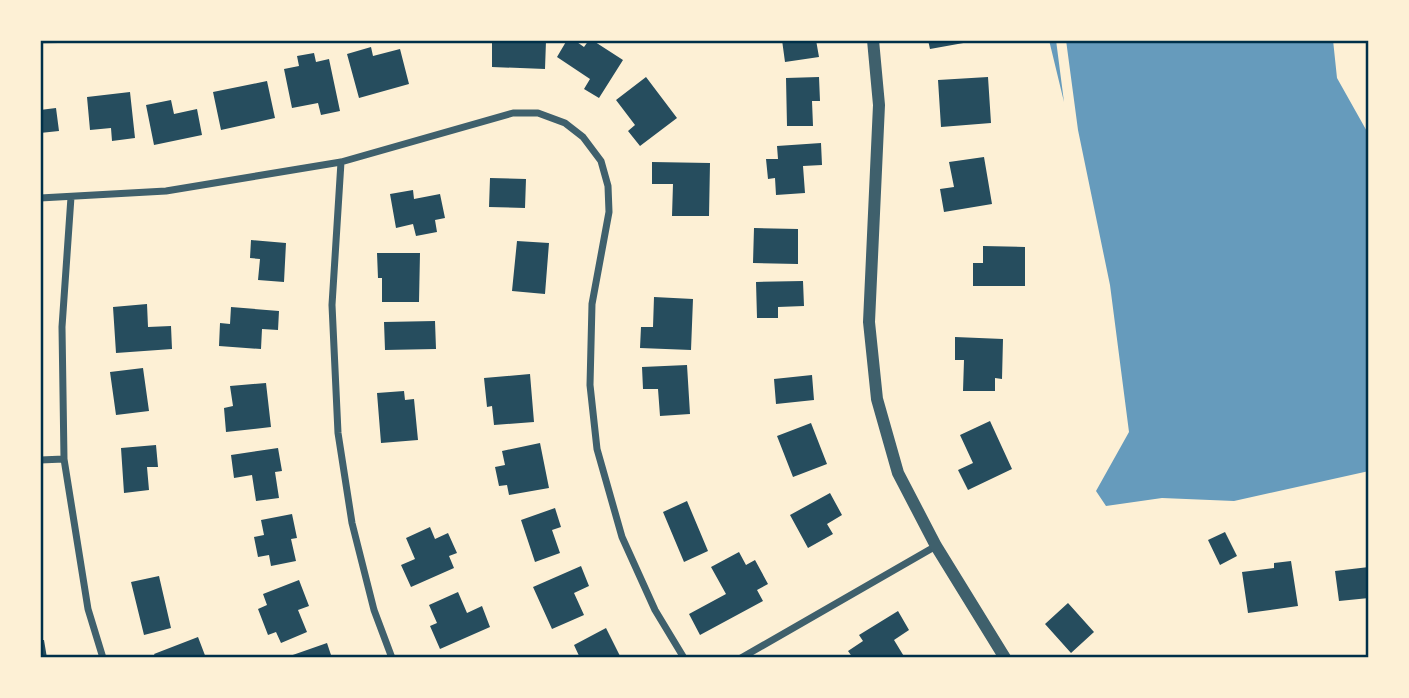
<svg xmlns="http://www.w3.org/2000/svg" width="1409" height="698" viewBox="0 0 1409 698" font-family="Raleway,sans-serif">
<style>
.water{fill:#669bbc}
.building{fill:#264d5e}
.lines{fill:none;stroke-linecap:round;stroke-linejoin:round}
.service{stroke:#3f606c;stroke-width:4.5}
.minor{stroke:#3f606c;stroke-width:7}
.tertiary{stroke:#3f606c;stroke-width:12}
.neatline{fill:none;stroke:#003049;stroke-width:2.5}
</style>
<rect width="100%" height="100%" fill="#fdf0d5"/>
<!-- water -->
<path class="water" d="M1049 40H1056L1064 102Z
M1066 40H1333L1337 78 1369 135V471L1234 501 1162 498 1106 506 1096 491 1129 432 1110 285 1078 130Z"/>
<!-- building -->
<path class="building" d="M492 40 546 41 545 69 492 67Z
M567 40H574L584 47 589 40H592L623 60 599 98 584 89 590 79 557 57Z
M782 40H816L819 57 785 62Z
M928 40H969V42L930 49Z
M371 47 373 56 400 49 409 84 359 98 347 54Z
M314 53 316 62 329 59 340 111 321 115 318 103 292 108 284 69 299 66 297 56Z
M646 77 677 118 640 146 628 131 635 125 616 100Z
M819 77 820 101H812L813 126H787L786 78Z
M988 77 991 123 941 127 938 80Z
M267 81 275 118 221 130 213 92Z
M130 92 135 138 112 141 111 128 90 130 87 97Z
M171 100 174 114 197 109 202 135 154 145 146 105Z
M56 108 59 131 40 133V110Z
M821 143 822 165 803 166 805 193 776 195 775 178 768 179 766 159H778L777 146Z
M984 157 992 204 944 212 940 189 954 187 949 162Z
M652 162 710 163 709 216H672L673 184H652Z
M490 178 526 179 525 208 489 207Z
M413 190 414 199 440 194 445 218 435 220 437 232 416 236 413 224 396 228 390 194Z
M754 228 798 229V264L753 263Z
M251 240 286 243 284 282 258 280 260 259 250 258Z
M517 241 549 243 545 294 512 291Z
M983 246 1025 247V286H973V263H983Z
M377 253H420L419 302H382V278H378Z
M803 281 804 306 778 307V318H757L756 282Z
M654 297 693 299 691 350 640 348 641 327H653Z
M147 304 148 327 171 326 172 349 116 353 113 307Z
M231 307 279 311 278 330 262 329 261 349 219 346 220 323 230 324Z
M435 321 436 349 385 350 384 322Z
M955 337 1003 339 1002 379 995 378V391H963L964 360H955Z
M687 365 690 414 660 416 658 389H643L642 367Z
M143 368 149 411 116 415 110 372Z
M530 374 534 422 494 425 492 406 487 407 484 378Z
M812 375 814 400 776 404 774 379Z
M266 383 271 427 226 432 224 408 233 406 230 386Z
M404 391 405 400 414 399 418 440 381 443 377 393Z
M990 421 1012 469 968 490 958 470 973 463 960 435Z
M811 423 827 464 793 477 777 436Z
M540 443 549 488 509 495 507 485 499 486 495 467 505 465 502 451Z
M156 445 158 467H147L149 490 124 493 121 448Z
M278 448 282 471 275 472 279 498 256 501 252 475 234 478 231 455Z
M830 493 842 515 827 524 833 534 808 548 790 515Z
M687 501 708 551 684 562 663 512Z
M555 508 561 527 552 530 560 553 535 562 521 520Z
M292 514 297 538 291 539 296 561 271 566 269 555 258 557 254 537 264 535 261 520Z
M430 527 435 539 448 533 457 553 449 556 454 568 411 587 401 565 415 559 406 538Z
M1225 532 1237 556 1220 565 1208 540Z
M739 552 746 565 755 560 768 584 757 590 763 601 700 635 689 614 726 594 711 567Z
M1291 561 1298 606 1248 613 1242 572 1274 568V563Z
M581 566 589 586 574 593 584 615 552 629 533 587Z
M1369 567V598L1339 601 1335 571Z
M159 576 171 628 144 635 131 582Z
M299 580 309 606 298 610 307 632 281 643 276 632 268 635 258 609 267 605 263 594Z
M458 592 467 613 482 606 490 627 440 649 430 626 437 623 429 605Z
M1068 603 1094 632 1071 653 1045 624Z
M898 611 909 630 894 640 905 658H853L848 651 863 641 859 635Z
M606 628 621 658H580L574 645Z
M198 637 206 658H156L154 654Z
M40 640H44L47 658H40Z
M327 643 332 658H287V657Z"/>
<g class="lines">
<!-- service -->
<path class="service" d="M40 41 114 40"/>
<!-- minor -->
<path class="minor" d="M341 162 332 305 338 433 352 523 374 610 392 658
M71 197 62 327 64 459 88 609 103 658
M40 198 166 191 341 162 513 113H538L565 123 583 137 601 161 608 186 609 212 592 304 590 385 597 449 622 537 655 610 684 658
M40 460 64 459
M741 658 936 546"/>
<!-- tertiary -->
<path class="tertiary" d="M873 40 879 105 869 322 877 399 898 473 936 546 1005 658"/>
</g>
<!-- border -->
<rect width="1409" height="698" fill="none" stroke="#fdf0d5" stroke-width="84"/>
<rect x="42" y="42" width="1325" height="614" class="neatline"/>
</svg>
